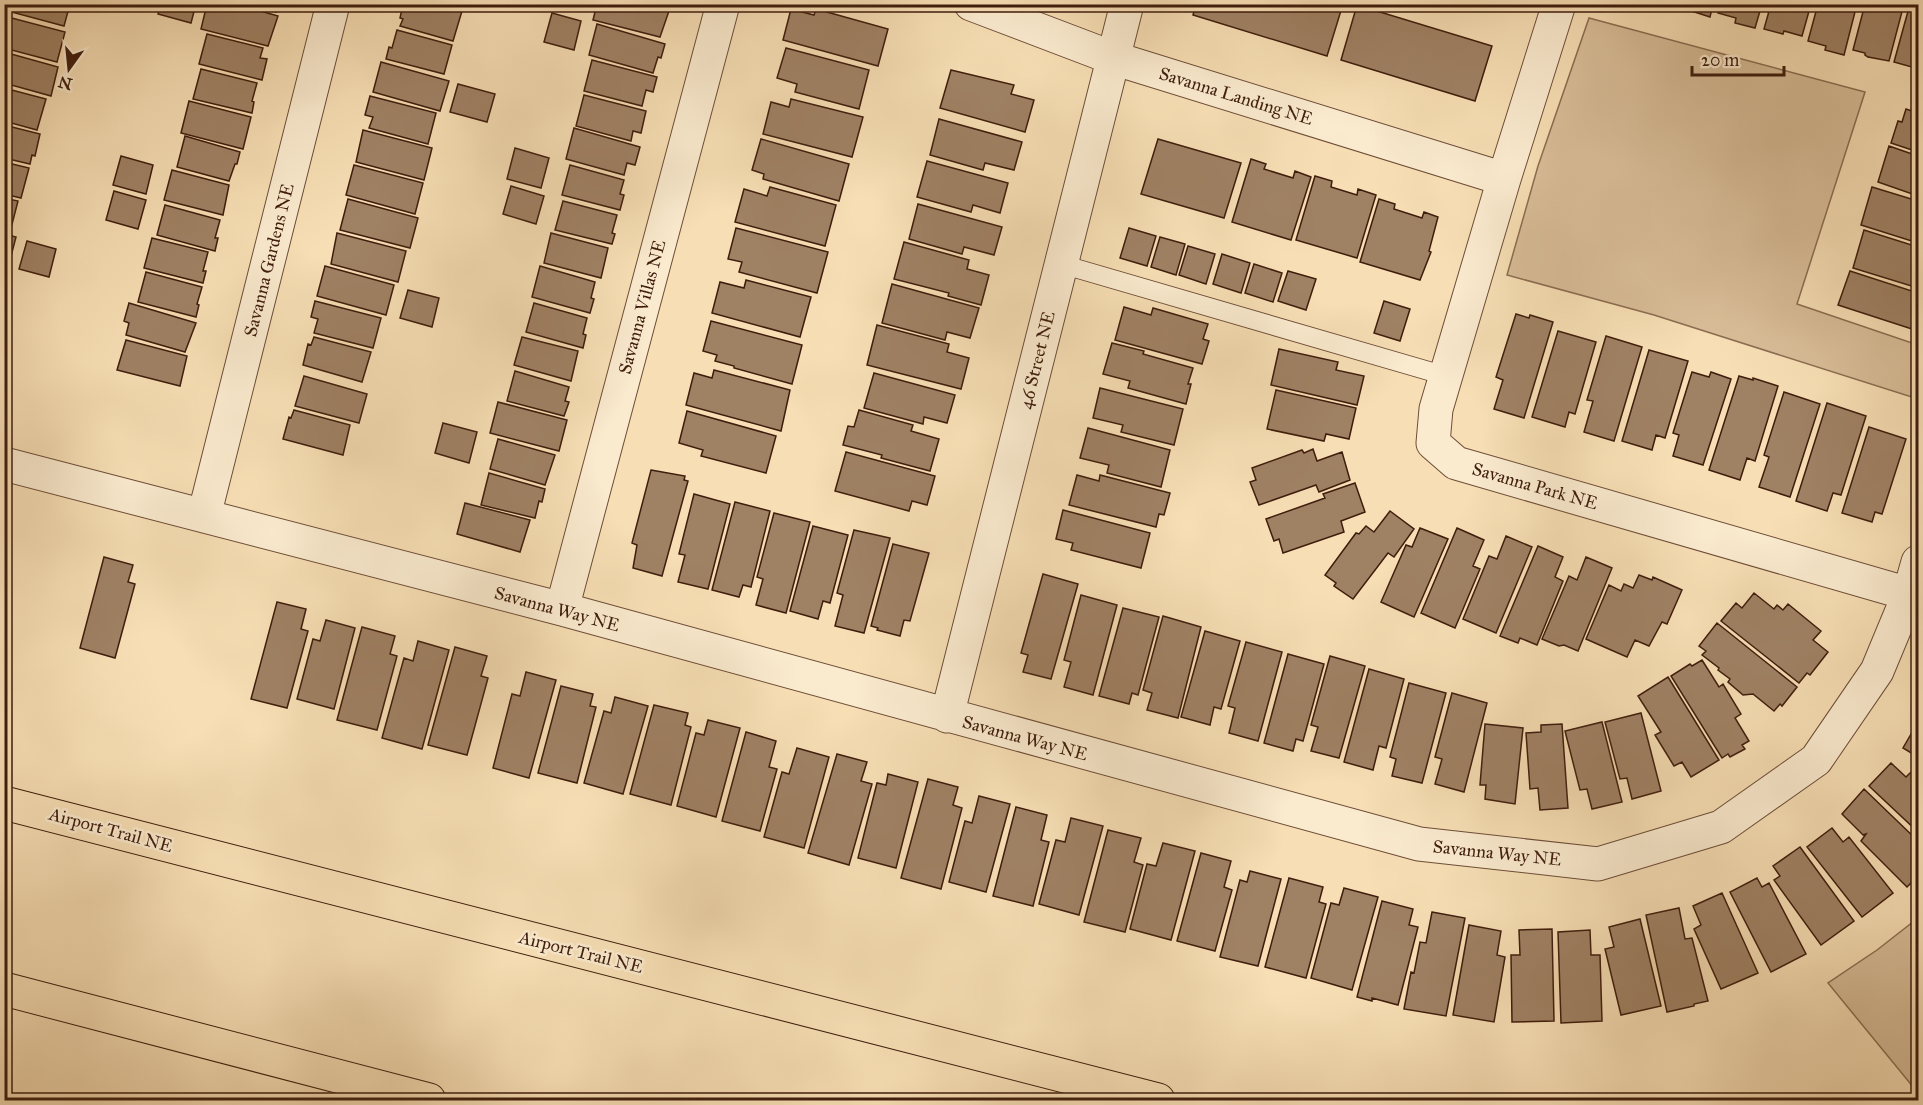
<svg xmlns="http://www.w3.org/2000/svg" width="1923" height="1105" viewBox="0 0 1923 1105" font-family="'IM FELL Great Primer',serif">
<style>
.green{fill:#d8bd98;stroke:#8c6d52;stroke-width:1.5}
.building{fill:#9f8164;stroke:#3f1d0d;stroke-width:1.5}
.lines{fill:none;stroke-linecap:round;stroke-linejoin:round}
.service-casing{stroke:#6d4d37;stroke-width:20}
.minor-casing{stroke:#6d4d37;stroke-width:35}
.primary-casing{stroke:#3f1d0d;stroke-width:35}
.service{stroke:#faeace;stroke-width:18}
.minor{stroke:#faeace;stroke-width:33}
.primary{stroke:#f7deb4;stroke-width:33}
.labels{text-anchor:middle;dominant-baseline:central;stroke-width:5;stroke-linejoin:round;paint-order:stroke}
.street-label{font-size:18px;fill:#3f1d0d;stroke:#faeace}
</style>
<rect width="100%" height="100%" fill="#f7deb4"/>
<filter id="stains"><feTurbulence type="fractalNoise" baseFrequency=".00333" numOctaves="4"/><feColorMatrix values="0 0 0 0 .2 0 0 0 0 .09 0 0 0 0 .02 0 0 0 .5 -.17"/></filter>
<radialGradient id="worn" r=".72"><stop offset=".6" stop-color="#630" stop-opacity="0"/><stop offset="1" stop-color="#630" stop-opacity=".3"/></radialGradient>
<!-- green -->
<path class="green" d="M1589 18 1865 92 1797 304 1918 345V399L1654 315 1507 275 1538 166Z
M1918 918V1093L1828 983 1877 950Z"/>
<!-- building -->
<path class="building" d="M4 4H70L64 26 4 10Z
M161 4H196L191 23 158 14Z
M207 4H236L278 16 268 46 201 29Z
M249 4H277L276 12Z
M403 4H439L462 11 453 41 400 26 403 19 400 18Z
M597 4H658L670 8 660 37 593 20Z
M1196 4H1343L1327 56 1193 15Z
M1670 4H1713L1710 17Z
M1720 4H1762L1755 28 1735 23 1736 18 1718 13Z
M1771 4H1811L1802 36 1784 31 1783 34 1764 29Z
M1818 4H1857L1844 55 1825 50 1826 46 1808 41Z
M1865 4H1904L1889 61 1868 57 1865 55V53L1853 50Z
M1910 4H1918V73L1912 71V67L1894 62Z
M1357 5 1492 46 1475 101 1341 60Z
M791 9 814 15 816 9 888 29 878 66 783 40Z
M552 13 581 21 574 50 544 42Z
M4 16 65 32 57 62 4 48Z
M597 24 665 44 661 58 658 57 653 73 589 55Z
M397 30 452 45 444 74 386 59 389 47 392 48Z
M207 34 263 48 260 58 267 59 262 80 199 64Z
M786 48 869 70 859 109 795 92 797 84 777 78Z
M4 52 58 67 51 96 4 83Z
M592 60 657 77 653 92 646 90 642 106 584 91Z
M381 62 449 81 440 111 373 92Z
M201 69 257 83 252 101 254 102 252 113 193 99Z
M951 70 1014 85 1011 94 1034 100 1025 132 940 108Z
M458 84 495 94 487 122 450 112Z
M4 88 46 99 37 130 4 121Z
M584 95 646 111 641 133 633 131 631 141 576 126Z
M370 96 436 113 428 144 369 128 373 117 365 115Z
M791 99 863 117 852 157 763 134 771 102 789 107Z
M189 101 251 117 243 149 181 133Z
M1906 109 1918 113V152L1891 143 1898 121 1902 122Z
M939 119 1022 142 1014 170 985 163 983 170 930 155Z
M4 125 40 134 35 156 32 155 30 164 4 158Z
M574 128 640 147 635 165 627 163 624 175 566 159Z
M363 130 432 148 424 180 356 162Z
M185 136 240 152 237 164H235L229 181 177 167Z
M761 139 849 164 839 201 763 179 764 174 752 170Z
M1158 139 1241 163 1224 218 1141 194Z
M1889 146 1918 156V196L1878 182Z
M515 148 549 158 541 188 507 179Z
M121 156 153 165 146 194 113 185Z
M1251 159 1266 164 1264 169 1293 178 1295 171 1311 177 1291 240 1232 222Z
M927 161 1008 183 1000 213 973 205 971 212 917 197Z
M4 162 29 168 21 198 4 194Z
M354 165 423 183 415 214 346 195Z
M570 165 624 180 620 194 624 195 620 210 562 195Z
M172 170 229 185 223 215 164 200Z
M1315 176 1332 181 1331 187 1357 195 1358 189 1376 195 1357 258 1296 240Z
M511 186 544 196 536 224 503 214Z
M770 187 836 205 825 246 735 222 744 189 767 196Z
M1872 187 1918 201V243L1861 225Z
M114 191 146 200 138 229 106 220Z
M4 198 18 201 10 232 4 230Z
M348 199 418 218 410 248 340 230Z
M1379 199 1395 204 1394 209 1422 218 1424 212 1438 217 1429 251 1431 252 1420 280 1360 262Z
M563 201 617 215 612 233 615 234 612 244 555 230Z
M918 204 1002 227 994 255 964 247 962 254 909 239Z
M165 205 220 220 215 238H218L215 251 157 235Z
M736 228 828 252 817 293 739 272 742 262 728 259Z
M1129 228 1156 236 1147 266 1120 258Z
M1864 230 1918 247V288L1853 268Z
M337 233 406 251 398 282 331 264Z
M551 233 608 248 601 278 544 263Z
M4 234 16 237 10 260 5 258 4 260Z
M1160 237 1185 244 1176 275 1151 267Z
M152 238 208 252 203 271H206L203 283 144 268Z
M27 241 56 249 49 277 19 269Z
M904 242 969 260 967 269 989 275 981 305 948 296 949 293 894 279Z
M1188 246 1215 254 1206 284 1179 275Z
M1222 254 1250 263 1241 293 1213 284Z
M1254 264 1282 273 1273 302 1245 293Z
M325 266 394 285 386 315 317 296Z
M540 266 595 282 591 298 594 299 590 313 532 297Z
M1288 271 1316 279 1306 310 1278 301Z
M1850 271 1918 293V324L1914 323 1912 329 1838 305Z
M146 272 202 287 197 304 199 305 196 317 138 302Z
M746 280 811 297 800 337 712 313 720 282 744 288Z
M892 284 979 308 970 338 947 332 945 340 882 323Z
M408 290 439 298 432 327 400 318Z
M315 301 381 318 373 348 314 333 318 319 311 317Z
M1384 301 1410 309 1400 341 1374 333Z
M129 303 196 323 185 352 126 335 129 323 124 321Z
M534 303 587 318 583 334 586 335 583 348 526 332Z
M1124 307 1151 315 1153 308 1208 324 1203 339 1209 341 1202 364 1115 340Z
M1516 314 1529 318 1530 315 1553 322 1524 418 1494 409 1503 380 1496 377Z
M711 321 802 345 792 384 734 368V366L715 361 717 355 703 351Z
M877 325 949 344 947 352 969 358 961 389 867 365Z
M1558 331 1596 342 1575 414 1569 412 1565 427 1532 417Z
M1606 336 1642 347 1614 441 1584 432 1593 401 1587 400Z
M314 337 371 352 362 382 303 365 308 344 311 345Z
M522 337 578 351 571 381 514 365Z
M126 340 187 356 180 386 117 370Z
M1112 343 1144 351 1143 354 1193 368 1188 384H1191L1186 404 1128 388 1130 381 1103 374Z
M1279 349 1338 362 1336 370 1364 376 1357 405 1271 385Z
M1649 350 1688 361 1665 438 1656 435 1652 450 1622 441Z
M714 370 790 390 781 431 686 405 694 373 712 378Z
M515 371 569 387 565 401 569 402 564 416 507 401Z
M1692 372 1709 377 1711 372 1731 379 1703 465 1673 456 1679 435 1673 433Z
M874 373 955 395 947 423 924 417 923 424 864 408Z
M304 376 367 394 359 423 295 406Z
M1739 376 1753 380V378L1778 386 1755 461 1747 458 1740 480 1709 470Z
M1100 388 1183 409 1174 445 1121 432 1123 425 1093 418Z
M1276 390 1356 408 1349 439 1326 434 1324 441 1267 429Z
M1784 392 1820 404 1790 497 1759 487 1769 457 1764 455Z
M498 402 567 420 559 451 490 433Z
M1827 403 1866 416 1841 495 1833 493 1827 511 1796 501Z
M294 410 350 425 343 455 283 439 289 417 291 418Z
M859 410 913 425 911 431 939 439 930 471 881 458 882 455 843 445 848 426 854 427Z
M687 411 776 436 766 473 701 456 703 450 679 443Z
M443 423 477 432 469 463 435 453Z
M1869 427 1906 439 1882 514 1875 512 1872 522 1842 513Z
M1088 428 1170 450 1161 487 1107 473 1109 465 1080 458Z
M498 439 555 455 545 485 490 469Z
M1313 449 1317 461 1342 452 1350 480 1319 492 1316 485 1259 505 1250 482 1256 480 1252 468 1302 450 1304 453Z
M846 452 935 476 927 505 912 501 909 511 835 491Z
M651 470 685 476 684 480 688 481 662 576 633 568 637 545 632 543Z
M489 473 545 489 542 502 539 501 535 518 481 505Z
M1077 475 1099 481 1100 475 1170 493 1164 515 1159 514 1156 527 1069 505Z
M1355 483 1365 512 1341 521 1344 532 1283 553 1279 539 1274 541 1266 519 1325 498 1323 494Z
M694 494 730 504 708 589 678 582 685 555 679 554Z
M735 502 770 511 751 587 743 585 739 597 712 590Z
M465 503 530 520 520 552 457 534Z
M1063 510 1150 533 1141 568 1071 550 1073 543 1056 539Z
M1390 511 1414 529 1394 557 1388 553 1353 599 1334 586 1336 583 1325 575 1356 533 1359 534 1366 526 1374 532Z
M774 513 810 522 786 613 756 605 763 579 757 577Z
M813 526 848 535 830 603 823 601 818 619 790 611Z
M1420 528 1448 539 1414 617 1381 602 1406 545 1412 547Z
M1457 528 1484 540 1473 566 1480 569 1455 628 1421 613Z
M854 530 890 538 864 633 835 626 843 595 837 593Z
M1506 536 1532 547 1496 633 1463 619 1489 556 1497 559Z
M893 544 929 553 910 621 904 620 900 636 877 630 878 628 871 626Z
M1538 546 1563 557 1555 577 1563 581 1537 645 1520 638 1518 643 1500 636Z
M104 557 133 565 128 582 135 584 115 658 80 648Z
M1586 557 1612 568 1578 651 1564 645 1559 646 1542 639 1569 576 1577 580Z
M1043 574 1078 584 1051 679 1023 672 1028 655 1021 653Z
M1639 575 1652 580 1653 577 1682 590 1667 624 1662 622 1649 646 1635 640 1627 657 1586 639 1609 585 1621 591 1624 584 1633 588Z
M1754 593 1774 609 1777 605 1783 610 1788 604 1821 631 1813 640 1828 652 1810 675 1807 673 1799 683 1721 621 1736 603 1742 608Z
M1081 595 1117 605 1093 695 1064 687 1071 662 1064 660Z
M277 602 306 609 301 629 308 631 287 708 251 699Z
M1123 608 1159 617 1138 695 1132 693 1129 704 1099 696Z
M1163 616 1201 627 1178 718 1147 710 1152 693 1143 690Z
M326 620 355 628 334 709 297 699 313 639 320 641Z
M1717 623 1797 687 1782 706 1780 704 1774 711 1753 694 1743 695 1728 682 1730 679 1718 670 1719 668 1702 655 1706 651 1699 646Z
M362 627 395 636 390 654 397 656 377 730 337 720Z
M1205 631 1240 641 1221 709 1214 707 1210 725 1181 717Z
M418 641 449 650 422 749 382 738 404 658 413 661Z
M1246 642 1282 652 1258 741 1229 733 1235 708 1228 706Z
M455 647 487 656 481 676 488 678 467 755 428 745Z
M1288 654 1324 664 1303 741 1296 739 1293 751 1264 743Z
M1330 656 1365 666 1339 758 1311 751 1318 727 1311 725Z
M1702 660 1719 687 1723 684 1741 714 1735 718 1749 741 1742 745 1745 749 1730 757 1728 754 1722 758 1671 676 1690 664 1692 666Z
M1369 669 1404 679 1386 748 1379 746 1373 770 1344 762Z
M526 672 556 680 529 778 493 768 512 694 520 696Z
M1668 677 1719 760 1691 777 1682 762 1674 766 1655 735 1661 732 1638 696Z
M1409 683 1446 693 1422 783 1392 776 1396 759 1390 757Z
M561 686 593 694 590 706 596 707 577 783 538 773Z
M1452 693 1487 703 1464 792 1435 784 1442 759 1435 757Z
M615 697 648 706 623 794 584 783 604 711 611 713Z
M654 705 688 713 685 725 691 727 671 805 630 794Z
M1641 713 1661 791 1632 799 1627 778 1620 779 1605 722Z
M708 720 740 728 716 817 677 806 696 733 704 735Z
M1602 722 1622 802 1592 809 1587 789 1580 790 1565 731Z
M1918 722V769L1913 766 1918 757 1903 748Z
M1485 724 1523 728 1515 804 1485 799 1486 785H1480Z
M1562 724 1568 808 1540 810 1538 788 1530 789 1526 733 1541 732V725Z
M746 732 776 741 769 767 777 769 760 831 722 821Z
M797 748 829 757 804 848 764 837 782 772 789 774Z
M837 754 867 762 861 781 872 784 849 865 808 853Z
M1891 763 1906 777 1913 770 1918 776V832L1869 786Z
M888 774 918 782 896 868 858 858 877 783 886 785Z
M928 779 958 787 953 805 962 808 941 889 901 878Z
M1864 789 1918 841V876L1907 887 1861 841 1866 834 1863 835 1842 814Z
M979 796 1010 804 986 892 949 882 965 821 972 823Z
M1016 807 1047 815 1041 840 1049 842 1033 906 993 896Z
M1071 818 1103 826 1079 915 1039 904 1056 840 1065 842Z
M1832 828 1843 842 1849 837 1893 893 1862 917 1807 847Z
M1108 830 1141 838 1134 862 1143 865 1125 932 1084 922Z
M1163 843 1195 851 1171 940 1130 929 1147 864 1156 866Z
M1800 847 1854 921 1821 945 1774 880 1780 876 1773 866Z
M1201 853 1231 861 1224 887 1232 890 1215 951 1177 941Z
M1250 871 1281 879 1258 966 1220 957 1240 880 1247 882Z
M1289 878 1323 887 1319 902 1326 904 1306 978 1265 967Z
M1757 878 1762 887 1769 883 1806 954 1771 972 1730 892Z
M1344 888 1378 897 1352 990 1311 978 1331 903 1339 905Z
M1722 893 1758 973 1721 989 1694 929 1701 925 1693 906Z
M1382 901 1413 909 1409 925 1418 927 1398 1005 1372 998V1001L1357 997Z
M1679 908 1685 939 1692 938 1708 1001 1694 1004V1006L1667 1012 1646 915Z
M1432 912 1465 918 1446 1016 1404 1009 1411 972 1414 973 1420 942 1426 943Z
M1640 919 1661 1006 1621 1015 1605 949 1614 947 1609 927Z
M1469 925 1501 931 1497 955 1505 957 1494 1022 1453 1015Z
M1552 929 1554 1021 1512 1022 1511 955H1520L1519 930Z
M1590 930 1591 955H1600L1602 1021 1561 1023 1558 932Z"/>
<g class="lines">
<!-- service casing -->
<g class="service-casing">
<path id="service" d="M1061 264 1446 376"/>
</g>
<!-- minor casing -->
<g class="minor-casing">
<path id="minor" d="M971 4 1113 58 1504 179
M1559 4 1504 179 1436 409 1433 443 1456 463 1909 594
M4 464 562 609 1419 844 1598 864 1721 827 1816 760 1877 671 1909 594 1918 562
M204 516 333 4
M562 609 723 4
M947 716 1127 4"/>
</g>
<!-- primary casing -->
<g class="primary-casing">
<path id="primary" d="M4 803 1158 1100
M4 989 429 1100"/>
</g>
<!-- service -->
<use href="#service" class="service"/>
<!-- minor -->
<use href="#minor" class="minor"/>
<!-- primary -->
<use href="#primary" class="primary"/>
</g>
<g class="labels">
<!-- street labels -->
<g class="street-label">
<text transform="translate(1236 96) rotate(17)">Savanna Landing NE</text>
<text transform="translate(269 260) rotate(-76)">Savanna Gardens NE</text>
<text transform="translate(642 307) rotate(-75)">Savanna Villas NE</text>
<text transform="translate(1037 360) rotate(-76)">46 Street NE</text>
<text transform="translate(1535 486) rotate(16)">Savanna Park NE</text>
<text transform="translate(557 609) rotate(15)">Savanna Way NE</text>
<text transform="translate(1025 738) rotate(15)">Savanna Way NE</text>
<text transform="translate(111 830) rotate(15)">Airport Trail NE</text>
<text transform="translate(1497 853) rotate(6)">Savanna Way NE</text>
<text transform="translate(581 952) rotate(14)">Airport Trail NE</text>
</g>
</g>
<!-- margin -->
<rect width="1923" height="1105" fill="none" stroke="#f7deb4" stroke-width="24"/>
<rect x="6" y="6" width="1911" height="1093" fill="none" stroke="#3f1d0d" stroke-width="3"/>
<rect x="12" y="12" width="1899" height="1081" fill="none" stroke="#3f1d0d" stroke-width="1.5"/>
<!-- north arrow -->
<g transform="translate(69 69) rotate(195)" stroke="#faeace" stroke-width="4.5" paint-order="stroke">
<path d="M0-4.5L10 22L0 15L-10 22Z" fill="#3f1d0d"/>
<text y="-9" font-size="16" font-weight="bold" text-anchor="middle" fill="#3f1d0d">N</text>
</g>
<!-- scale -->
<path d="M1692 66v9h92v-9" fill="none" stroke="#3f1d0d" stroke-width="3"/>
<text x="1701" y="66" font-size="18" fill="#3f1d0d" stroke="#faeace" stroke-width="4.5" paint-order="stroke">20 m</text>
<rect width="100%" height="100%" filter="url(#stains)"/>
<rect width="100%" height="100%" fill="url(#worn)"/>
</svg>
